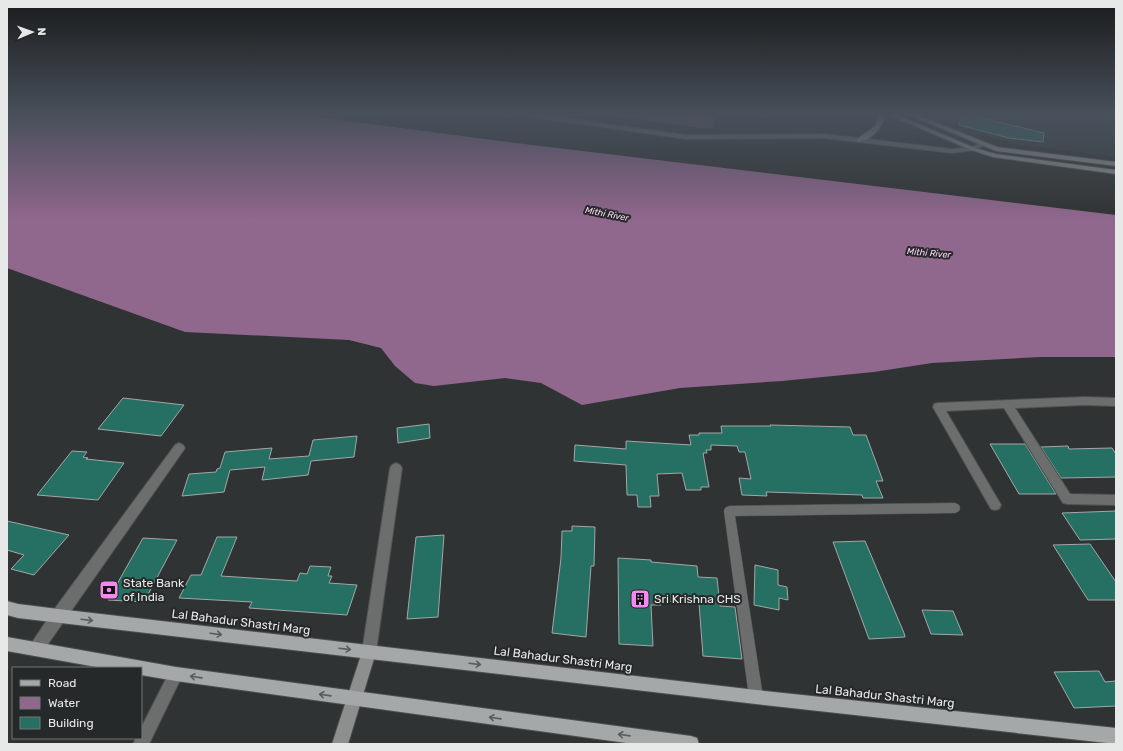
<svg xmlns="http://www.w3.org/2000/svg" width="1123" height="751" viewBox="0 0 1123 751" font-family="Rubik,sans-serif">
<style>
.built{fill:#343e3c}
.green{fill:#6e4f6b}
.water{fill:#90678d}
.building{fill:#266f63;stroke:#a3a7a6}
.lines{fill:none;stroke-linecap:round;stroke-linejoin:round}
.lane-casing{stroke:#4d5050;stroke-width:1}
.street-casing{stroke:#4d5050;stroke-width:2}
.secondary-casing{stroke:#4d5050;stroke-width:2}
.primary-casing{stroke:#4d5050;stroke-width:2}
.lane{fill:#6c6e6e;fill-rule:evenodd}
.street{fill:#6c6e6e;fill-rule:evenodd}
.secondary{fill:#8d8f8e;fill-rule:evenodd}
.primary{fill:#a5a8a8;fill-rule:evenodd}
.oneway{stroke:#595c5c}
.labels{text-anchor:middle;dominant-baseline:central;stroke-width:4;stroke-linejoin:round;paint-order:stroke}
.far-water-label{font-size:9px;font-style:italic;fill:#fcd5f8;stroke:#262929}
.near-poi-label{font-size:12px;fill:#e7e9e9;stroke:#262929;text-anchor:start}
.near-street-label{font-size:12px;fill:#e7e9e9;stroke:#262929}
</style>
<rect width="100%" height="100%" fill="#303333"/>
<!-- built -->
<path class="built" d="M929 115H1116V157L1013 144Z"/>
<!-- green -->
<path class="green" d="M610 115H715L714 128H701Z"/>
<!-- water -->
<path class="water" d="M7 115H310L340 120 516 143 1116 215V357H1040L932 363 874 372 782 381 680 388 582 405 541 383 505 378 434 386 415 383 395 366 381 348 349 340 185 332 7 268Z"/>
<!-- building -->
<path class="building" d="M962 115H969L1044 133 1043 142 1009 138 959 125Z
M123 398 184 405 161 436 98 429Z
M429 424 430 438 398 443 397 428Z
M770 425 850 427 853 435H866L883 481H876L883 498H863L862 495 766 492 767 496 742 495 739 478 751 479 745 452H739L737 446 711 445V450H706L707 453H703L709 487H701V490H686L682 473 657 474 659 496H650L651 507H638L637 495H627L626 465 574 461 575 445 626 449V441L691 445 689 435H699V433H722L721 426H771Z
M357 436 354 457 311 461 308 475 262 480 265 467 230 470 224 492 182 496 189 474 216 472 217 469 220 468 225 452 272 448 269 459 309 456 313 440Z
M990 444H1025L1056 494H1019Z
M1068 446 1069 449 1112 448 1116 454V477L1061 478 1041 447Z
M72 451 87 452 83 457 88 458 86 459 124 463 98 500 37 495Z
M1116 511V539L1080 540 1062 513Z
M7 521 16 523 69 535 34 575 11 569 24 555 7 550Z
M572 526 595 527 594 566H591L586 637 552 633 561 558 562 531H572Z
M444 535 438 617 407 619 416 537Z
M217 537H237L221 576 297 581 300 573 307 574 310 566 331 567 328 576H332L329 583 357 585 347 615 249 608 252 602 179 598 191 575H201Z
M143 538 177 540 144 602 108 600Z
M865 541 904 633 905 637 869 639 833 542Z
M1090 544 1116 582V600H1088L1053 545Z
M618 558 651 560V562L697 566 698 577 717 578 720 606 735 607 742 659 703 656 699 603 661 601V605H651L653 646 619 644Z
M755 565 778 570V585L787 587 788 600 779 598V610L754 605Z
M922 610 953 611 963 635 931 634Z
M1099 671 1105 682 1116 681V706L1074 708 1054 672Z"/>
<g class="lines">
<!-- lane casing -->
<g class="lane-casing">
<path id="lane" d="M955 503 959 505 960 508 959 511 955 513 735 516 763 697 761 702 756 704 751 702 749 697 724 511 725 508 729 506Z"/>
</g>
<!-- street casing -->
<g class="street-casing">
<path id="street" d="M529 115H544L686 135 824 134 952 149 972 147 983 142 986 144 975 150 952 153 824 138 686 139 532 117Z
M1084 397 1116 398V406L1084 405 1015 408 1070 494 1116 495V505L1067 504 1063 503 1004 408 946 411 1001 505 999 509 995 510 991 509 933 407 934 404 938 403Z
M179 443 183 445 185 448 183 451 41 654 36 656 31 654 29 649 31 644 53 611 175 445Z
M396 463 400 465 402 468 376 652 374 657 369 659 364 657 362 652 390 468 392 465Z
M176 667 181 669 183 674 149 744H133L136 738H141V728L171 669Z"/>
</g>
<!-- secondary casing -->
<g class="secondary-casing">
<path id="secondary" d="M879 115H885C883 127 870 143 857 141V139L875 126Z
M889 115H897L975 148 996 154 1116 170V174L993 157 971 150Z
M909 115H917L997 147 1116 162V166L996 151Z
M369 645 374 647 376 652 348 744H332L362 652 364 647Z"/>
</g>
<!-- primary casing -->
<g class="primary-casing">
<path id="primary" d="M7 601 18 604 58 609 756 690 1116 728V744L756 704 18 618 7 615Z
M7 637 176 667 691 736 697 738 699 744H634L176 681 141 675V668H102L7 651Z"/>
</g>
<!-- lane -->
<use href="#lane" class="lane"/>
<!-- street -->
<use href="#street" class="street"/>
<!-- secondary -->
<use href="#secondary" class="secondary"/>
<!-- primary -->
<use href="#primary" class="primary"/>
</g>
<!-- one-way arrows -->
<defs><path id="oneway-shaft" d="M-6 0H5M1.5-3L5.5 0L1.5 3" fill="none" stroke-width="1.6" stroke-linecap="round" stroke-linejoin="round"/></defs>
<g class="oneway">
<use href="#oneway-shaft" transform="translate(87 620) rotate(7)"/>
<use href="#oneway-shaft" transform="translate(216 634) rotate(7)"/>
<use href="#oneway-shaft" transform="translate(345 649) rotate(7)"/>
<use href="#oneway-shaft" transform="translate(475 664) rotate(7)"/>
<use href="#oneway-shaft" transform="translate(196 677) rotate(-172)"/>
<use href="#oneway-shaft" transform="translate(325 695) rotate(-172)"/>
<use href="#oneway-shaft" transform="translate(495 718) rotate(-172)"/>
<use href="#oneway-shaft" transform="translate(624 735) rotate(-172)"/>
</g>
<!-- sky -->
<linearGradient id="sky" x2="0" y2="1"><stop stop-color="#1a1c1c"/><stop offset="0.52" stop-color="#48505b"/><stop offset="1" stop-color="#48505b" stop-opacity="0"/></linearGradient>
<rect width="1123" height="220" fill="url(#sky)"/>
<!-- icons -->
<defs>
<g id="bank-square" transform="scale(1)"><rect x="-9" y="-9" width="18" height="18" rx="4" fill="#f589ef" stroke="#262929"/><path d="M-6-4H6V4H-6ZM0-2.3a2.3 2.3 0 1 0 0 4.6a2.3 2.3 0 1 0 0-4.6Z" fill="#111"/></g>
<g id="building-square" transform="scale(1)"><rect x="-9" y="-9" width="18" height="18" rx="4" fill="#f589ef" stroke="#262929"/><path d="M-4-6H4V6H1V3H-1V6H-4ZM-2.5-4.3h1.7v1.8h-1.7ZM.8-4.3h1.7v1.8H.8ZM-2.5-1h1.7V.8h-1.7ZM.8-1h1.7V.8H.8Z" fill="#111"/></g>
</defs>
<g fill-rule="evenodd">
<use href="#bank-square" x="109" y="590"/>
<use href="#building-square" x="640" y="599"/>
</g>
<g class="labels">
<!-- far-water labels -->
<g class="far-water-label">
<text transform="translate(607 214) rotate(11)">Mithi River</text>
<text transform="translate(929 253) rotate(5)">Mithi River</text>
</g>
<!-- near-poi labels -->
<g class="near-poi-label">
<text x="123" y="583">State Bank<tspan x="123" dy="14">of India</tspan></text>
<text x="654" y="599">Sri Krishna CHS</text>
</g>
<!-- near-street labels -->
<g class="near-street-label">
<text transform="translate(241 622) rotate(7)">Lal Bahadur Shastri Marg</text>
<text transform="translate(563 659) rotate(7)">Lal Bahadur Shastri Marg</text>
<text transform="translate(885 696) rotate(6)">Lal Bahadur Shastri Marg</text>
</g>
</g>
<!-- border -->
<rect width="1123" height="751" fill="none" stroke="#e7e9e9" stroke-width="16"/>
<!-- legend -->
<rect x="12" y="667" width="130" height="72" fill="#262929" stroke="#737676"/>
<rect x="20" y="680" width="20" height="6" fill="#a5a8a8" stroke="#737676"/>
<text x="48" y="687" font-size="12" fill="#e7e9e9">Road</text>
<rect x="20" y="697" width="20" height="12" fill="#90678d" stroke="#737676"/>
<text x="48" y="707" font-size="12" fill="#e7e9e9">Water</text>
<rect x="20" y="717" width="20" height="12" fill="#266f63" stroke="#737676"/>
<text x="48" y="727" font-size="12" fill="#e7e9e9">Building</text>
<!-- north arrow -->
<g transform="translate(32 32) rotate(88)" stroke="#262929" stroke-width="3" paint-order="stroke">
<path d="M0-3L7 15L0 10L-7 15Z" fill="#e7e9e9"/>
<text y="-6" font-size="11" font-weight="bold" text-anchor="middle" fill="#e7e9e9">N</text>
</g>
</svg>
